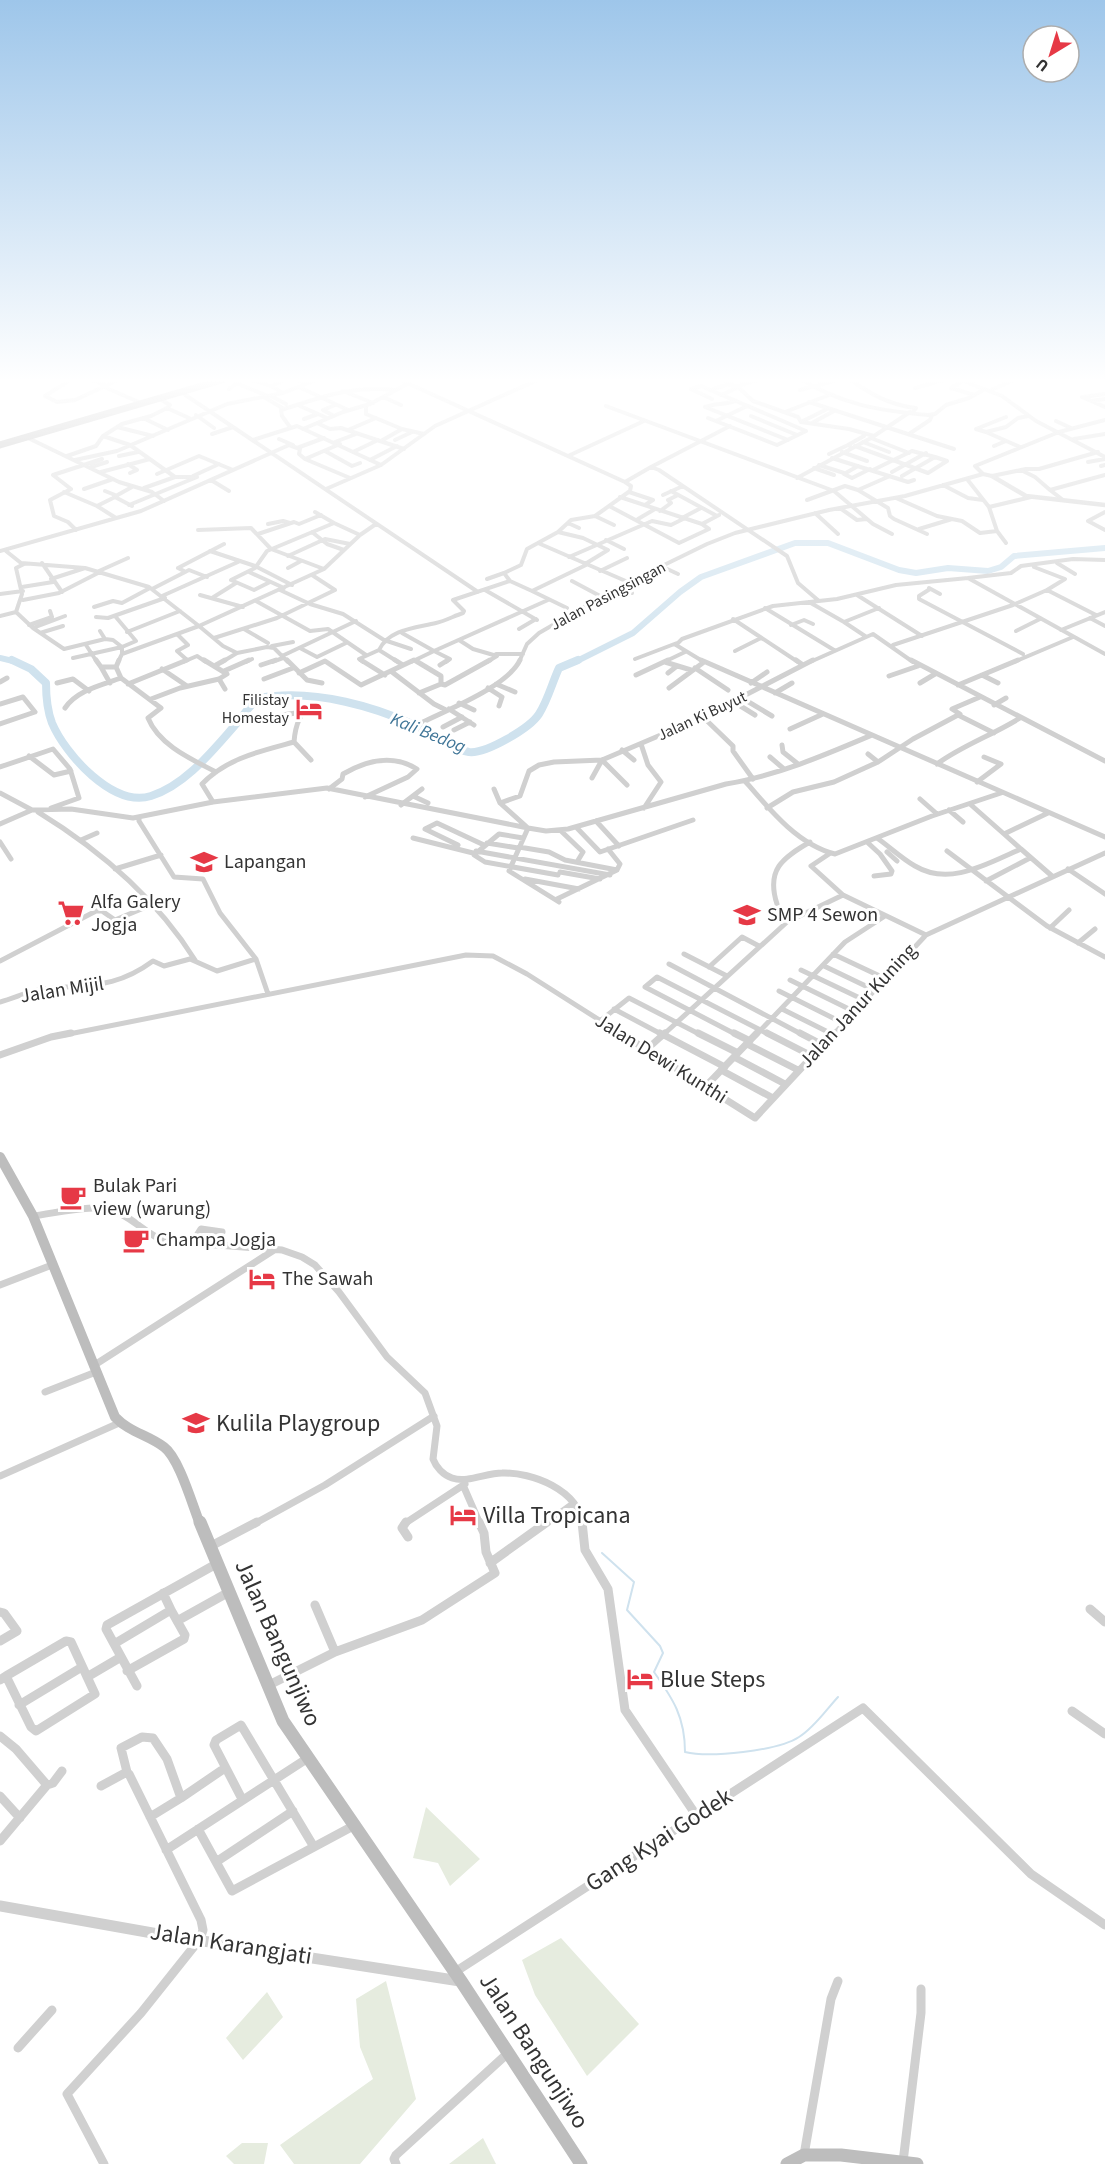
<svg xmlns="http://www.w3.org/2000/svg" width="1105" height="2164" viewBox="0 0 1105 2164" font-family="'Source Sans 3',sans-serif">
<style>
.green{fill:#e6ecdf}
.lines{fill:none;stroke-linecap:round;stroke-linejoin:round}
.stream{stroke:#cfe2ee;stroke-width:2}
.river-far1{stroke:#cfe2ee;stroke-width:6}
.river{stroke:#cfe2ee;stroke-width:8}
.minor-far3{stroke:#d0d0d0;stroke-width:4}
.minor-far2{stroke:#d0d0d0;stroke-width:5}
.minor-far1{stroke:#d0d0d0;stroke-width:7}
.minor{stroke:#d0d0d0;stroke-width:9}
.tertiary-far1{stroke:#d0d0d0;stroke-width:4.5}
.tertiary{stroke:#d0d0d0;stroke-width:11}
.secondary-far1{stroke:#bdbdbd;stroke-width:10}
.secondary{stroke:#bdbdbd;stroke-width:13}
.primary{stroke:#ababab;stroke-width:7}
.labels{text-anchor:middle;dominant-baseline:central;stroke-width:6;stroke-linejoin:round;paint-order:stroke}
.far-street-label{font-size:16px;fill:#333;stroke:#fff}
.far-poi-label{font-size:16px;fill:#333;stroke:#fff;text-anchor:end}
.far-water-label{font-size:18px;font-style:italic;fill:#3f7597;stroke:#fff}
.poi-label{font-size:20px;fill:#333;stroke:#fff;text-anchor:start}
.street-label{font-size:20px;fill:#333;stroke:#fff}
.near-poi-label{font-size:24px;fill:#333;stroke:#fff;text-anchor:start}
.near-street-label{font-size:24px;fill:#333;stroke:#fff}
</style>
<rect width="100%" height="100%" fill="#fff"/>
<!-- green -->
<path class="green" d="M426 1807 480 1859 450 1886 438 1863 413 1858Z
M561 1938 639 2024 587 2076 535 1995 522 1960Z
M386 1981 416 2099 360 2164H294L280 2145 373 2079 360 2047 356 1999Z
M267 1992 283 2017 243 2060 226 2038Z
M483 2138 496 2164H449Z
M242 2143H268L264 2164H234L226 2156Z"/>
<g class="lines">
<!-- stream -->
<path class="stream" d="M602 1553 634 1582 627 1610 660 1646 663 1653 654 1672C673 1699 685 1717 685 1752 709 1758 778 1751 799 1737 814 1728 826 1710 838 1697"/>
<!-- river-far1 -->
<path class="river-far1" d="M0 658 17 662
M575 662 633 633 680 592 701 577 795 543H828L899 570 916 573 948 568 988 571 1001 567 1014 556 1105 548"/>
<!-- river -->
<path class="river" d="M12 660 31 669 46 683C46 697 47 710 52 723 65 754 113 808 151 796 186 785 213 750 237 723 243 716 250 704 258 700 262 697 270 696 275 696 320 692 372 706 412 724 431 732 448 748 469 752 486 754 530 728 539 714 548 700 552 683 559 668L578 660"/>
<!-- minor-far3 -->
<path class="minor-far3" d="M75 377 45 396 57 402 75 400 125 377
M75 377 91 380
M99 377 91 380 104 384
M242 377 271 386 283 393
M288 377 306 384
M394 377 625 482 651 467 659 470 787 556 798 583 819 601
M713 377 737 386 753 401 798 417 801 422
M798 377C838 404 881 411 928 415L935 414 946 405 969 398 985 389
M846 377C869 393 888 405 916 408L912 413
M953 377 1002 396 1036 421 1105 457
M695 379 701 377
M273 380 281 377
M963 381 951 388 974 395
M236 383 268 396
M970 384 981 377
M102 386 141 403
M271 386 291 378
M737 386 769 377
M299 387 348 410
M915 388 954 377
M229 389 237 383 235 381
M711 390 728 384 737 388 721 395
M800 390 849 377
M991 390 1021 377
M343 391 373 403
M181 392 478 592
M271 396 286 404
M264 397 284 409
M383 397 401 405
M1082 397 1105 407
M1083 397 1105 394
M158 398 170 405 167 408
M712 399 691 389 701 386 806 431
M735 401C724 405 716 403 705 407L788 440
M1092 401 1105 399
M809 402 954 449
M366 405V414L402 429 424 434
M300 406 327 418
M606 406 834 491 873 524 892 534
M167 408 189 418
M785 412 829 395
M196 415 214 428
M334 416 323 410 335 405
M751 416 797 435
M143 418 168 430
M708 418 777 445 806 431
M304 419 318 414
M716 421 747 406
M1056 421 1071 428
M801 422 849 429 874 436
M801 422 827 409
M317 423 330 429 341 428 404 449
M812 423 834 411
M117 427 153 436
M290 427 282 416 281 410C322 397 351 385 395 390
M303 429 343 412 370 404 409 383
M348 430 376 418
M986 432 976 429 1006 417
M212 434 233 427
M909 434 930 420 932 415
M103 436 130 445 175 477H197L129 505
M26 437 119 482 152 492 164 501
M871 438 909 453
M279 439 293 445
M1074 439 1105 434
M253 440 297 426 381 465
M395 440 412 432
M381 441 402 429
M335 442 356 434
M863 442 889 452
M850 446 848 445 864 436
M855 446 928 473 947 461 935 457
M994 446 1006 441
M1020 447 986 432 1006 427 1018 418 1028 416
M297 448 324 438
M325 451 352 466 360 463
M353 452 378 440
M842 452 867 461
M829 454 848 445
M67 456 96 446 103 436 122 424 151 416 167 408
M119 456 138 452
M568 456 644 421
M832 458 908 482 914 480
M305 459 340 444
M75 460 117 451 227 404 283 393 324 377
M370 460 397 446
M1088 462 1105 459
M128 464 137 470 130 473
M819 465 844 473
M858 466 844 474 852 478 870 469
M1101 466 1105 465
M91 467 107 462
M651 467 730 426
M814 468 834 475
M873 470 912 451 935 457 902 476
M1021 470 1035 477 1050 490
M101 472 150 459
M892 472 926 453
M157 474 199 456 233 470
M983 474 975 466 1059 432 1105 420
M193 476 219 464
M797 478 871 438 910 412
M211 480 229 491
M943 485 968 498 983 500
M144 488 175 477
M84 489 113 479
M326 489 381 465 435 426 544 377
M858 490 888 508 890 516 894 519 927 534
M105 491 115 495
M671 491 717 516
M64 492 97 506 116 518
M629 492 653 500 645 505
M663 495 683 486
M114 497 132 487
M896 498 937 516 962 521 980 533 997 531 989 507 967 479
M807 500 845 486 858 490 890 476
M1063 500 1050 490 1105 475
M97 506 115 497 132 506
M611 507 679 543 709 529 702 524 620 497
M989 507 1031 497
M840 508 857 520 867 519
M660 511 671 503 668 500 678 495
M315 512 334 523
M1105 512 1088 521 1105 530
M815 513 838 534
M595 516 614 525
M682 518 701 508
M638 519 655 509
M568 523 579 528
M268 524 283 521 290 523
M702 524 719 515
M919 529 952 519
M76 530 68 522 54 516 50 500 71 489 53 475 102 459
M198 530 251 528 271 549 324 569
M997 531 1006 543
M312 532 327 544 344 550
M558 532 583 538 608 550 585 564
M258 534 294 522 299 524 321 515
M606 540 624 549
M538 543 628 582
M0 551 141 511 289 445 300 449 299 454 305 459 350 478
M6 551 21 563 85 568 149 587 199 626 324 569 360 535 376 524
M210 551 255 566 292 585
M288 556 325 539 350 544
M569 557 652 521 671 525 683 519
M42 563 62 592
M1057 563 1075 574
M24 564 16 568 22 594 16 612 33 628 64 649 105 639 100 631
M663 567 678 574
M1034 567 1065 579 1047 590
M288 568 301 561
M99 571 128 558
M184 571 178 568 224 544
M600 571 627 558
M249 572 284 588
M968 578 1011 573 1021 566 1073 559 1105 560
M51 579 85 568
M487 579 504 573
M510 581 532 591 586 565
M572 581 602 597
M270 582 254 590 231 580 255 568 267 551 334 523 360 535
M22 587 53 582
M929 588 940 594
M152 589 189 570 207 577
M615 589 632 593
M930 589 919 596V599L1023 654
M280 590 310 604 343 614 384 640 411 649
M485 590 537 620
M532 591 567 608
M0 594 23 591
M200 595 243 607
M857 595 922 636
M162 596 238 562
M212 598 236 583
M23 600 59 593 100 572
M256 601 310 631 328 629 366 655
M809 602 844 622 879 608
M94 607 113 601 122 603 150 588
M765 608 834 650
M0 616 16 612
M115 616 136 641 122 647V654
M96 617 108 618 165 598
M1090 618 1105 626
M733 619 798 662
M844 622 865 636
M29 625 52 617 50 611
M791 625 804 620 813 624
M33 628 65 616
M244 629 268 643
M519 629 536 619
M1061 630 1105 612
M1016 631 1040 619
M127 632 180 611
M40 633 63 626
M402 633 434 651 548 600
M177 634 188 645 177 651 186 659
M214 638 277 618 335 590 312 575
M105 639 113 640 122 647
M459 640 473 649 497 656 487 662
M86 645 97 662
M893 645 1013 605 1047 590 1096 615
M272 646 293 642
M300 648 317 657 346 643
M735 651 761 638
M496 654H523
M282 656 356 621
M73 658 122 647
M635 659 677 643
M118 662 122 654 199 626 223 646 237 653 267 647 274 648 288 662
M183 662 197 656 206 662
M222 662 237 653
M246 662 252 659
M272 662 283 658
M324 662H326
M363 662 359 659 379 650
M398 662 379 650C389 629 416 628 436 623 445 621 454 616 463 613L464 611 453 600 510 581 504 573 521 565 527 549 558 532 571 520 595 516 630 491 631 486 625 482
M411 662 434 651 450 659 446 662
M519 662 527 644 539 633 615 589 707 544 735 533 829 510 905 496 983 474 992 476 1026 469H1039L1098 452
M664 662 685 652
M704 662 676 645 682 639 773 606 837 599 896 585 968 578 1105 654
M810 662 873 634 913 662
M1014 662 1073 637"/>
<!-- minor-far2 -->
<path class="minor-far2" d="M96 660 101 667H116
M119 660 116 667 121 678 161 708 148 718C159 745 191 759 216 772
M287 660 307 680 322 683
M361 660 385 675
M395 660 403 665
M701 660 1105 837
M796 660 803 665
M911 660 1105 761
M416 661 441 676V684L445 685 490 660
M665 662 691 670
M216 665 225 660
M261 665 276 660
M440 665 448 660
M101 667 110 683
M695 668 728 690
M162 669 187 686
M224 671 249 660
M392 672 434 704 446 710
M299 673 325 661 361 685 414 660
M668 673 677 666
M636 675 668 660
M982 675 998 683
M889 676 918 666
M219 679 225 689
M264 679 293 668
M0 682 7 678
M57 683 73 679 89 691
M751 683 767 672
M920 683 935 674
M128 684 187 660
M496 684 515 692
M958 685 1018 660
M488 688 502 697 499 706
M669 688 704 662
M419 693 441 684
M775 693 792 683
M742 698 772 716
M151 699 180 688 219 679 227 674 204 660
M734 702 755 715
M459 703 474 710
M0 704 23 697 35 712 0 724
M311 705C299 713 295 728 294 742L311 760
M994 705 1006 698
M65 708C77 690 102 685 121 678
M449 709 474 725
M960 714 952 709 980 697
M703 717 733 746V751L753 779
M273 720 275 716 303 712
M423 722C449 709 508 686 520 660
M443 727 462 717
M790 729 823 714
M454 730 470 722
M641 744 648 765 661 782 644 808
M782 745 783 752 798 764
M622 750 634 760
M868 754 878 762
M29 756 54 775 71 771
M770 757 784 769
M602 760 627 785
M937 764C963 745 993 735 1020 718
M0 767 53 749 70 769 79 798 51 808
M592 778 602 760
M745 781C769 809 798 845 835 854L932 816 1001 793
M977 782 1001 764 984 757
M329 789 342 779 343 774C367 760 393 754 417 769L408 777 365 797
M494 789 500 803 528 828 509 871 559 902
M0 793 32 810
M413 796 428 803
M920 799 937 814
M213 802 202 784C227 758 261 751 294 742
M500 803 520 796 529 771 539 765 554 762 602 760 703 717 813 660
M970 804 1004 834 1048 813
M401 805 422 789
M767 808 793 792 834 782 878 762 913 739 958 715 994 733
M949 810 963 822
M38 812C100 850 156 898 195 960
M139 817V821L174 877 203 879 220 913 256 959 268 994
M596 821 619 846
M0 824 32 810 71 809 133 818 213 802 327 788 528 828 546 831 568 829 726 784C776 776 825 755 872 735
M576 827 600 852 693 820
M560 830 583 852 577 862
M413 838 473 853
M523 838 499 834 474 855 485 862 558 875
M877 838C890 847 901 858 915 866 950 887 988 863 1021 849L1004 834
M81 840 97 833
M0 842 11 859
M867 842 880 854 892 871 891 874 874 876
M487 843 518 848
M519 847 549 852 565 860 617 870
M455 848 458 845 425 829 437 823 484 845
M1021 849 1052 876
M476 851 610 875
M947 851 1047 926 1105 957
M887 852 897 861
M115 869 161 855
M1068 869 1105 894
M560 872 600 879
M525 879 579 889
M986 881 1030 858
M843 895 926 935
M557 899 617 870 620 864 608 849
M777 904C766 870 782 858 810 842
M1050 928 1069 910
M1078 943 1095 929
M684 954 727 976
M833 954 884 978
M0 961 96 911H102L115 920 151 905
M669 964 803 1035
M824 966 874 990
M709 967 742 937 759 946
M801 970 864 1000
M790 980 853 1011
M779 991 843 1023
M0 1002C15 998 30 990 45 989 89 984 115 989 153 961L164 966 190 959 217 971 256 959
M614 1009 663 1035
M782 1009 832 1034
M600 1021 629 998 701 1035
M64 1035 466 955 493 956 527 974 623 1035
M663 1035 787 922 843 895 811 866 829 854
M737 1035 645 987 657 977 770 1035
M756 1035 845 942 885 916
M833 1035 926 935 1105 853"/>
<!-- minor-far1 -->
<path class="minor-far1" d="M620 1033 755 1118 834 1033
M660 1033 725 1067
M698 1033 738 1053
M734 1033 750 1041
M767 1033 812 1056
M800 1033 823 1045
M747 1044 798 1070
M646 1050 665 1033
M0 1055 51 1037 71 1033
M734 1057 785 1084
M721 1070 773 1098
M705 1087 757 1033
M33 1216C59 1213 97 1201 121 1214 137 1222 148 1235 165 1241L282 1250 302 1257 315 1265 339 1292 387 1357 425 1393 437 1426 433 1459C436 1467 443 1475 452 1478 468 1483 486 1473 502 1473 532 1472 579 1490 582 1524
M191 1245 201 1229 222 1232
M0 1285 52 1265
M93 1366 274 1250
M45 1392 96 1372
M0 1476 119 1423
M463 1485 480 1524
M254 1524 325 1485 434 1416
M404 1524 465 1484
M545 1524 574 1503"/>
<!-- minor -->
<path class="minor" d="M406 1522 402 1528 408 1537
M582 1522 585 1550 608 1589 625 1710 696 1815
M211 1546 257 1522
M490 1563 547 1522
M163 1593 171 1610
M1090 1609 1105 1622
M0 1612 4 1613 17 1631 0 1641
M177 1621 229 1592
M66 1641 71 1642 95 1694 36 1731 31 1727 6 1676Z
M114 1644 171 1610 185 1635 184 1639 127 1671
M335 1652 422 1620 495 1573 486 1552 484 1533 479 1522
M87 1677 121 1657
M0 1680 6 1676
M269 1685 335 1652 315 1605
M137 1686 106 1629 107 1625 218 1563
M19 1705 82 1667
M1072 1711 1105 1734
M0 1736 16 1749 47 1785
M127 1772 121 1748 142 1737 153 1738 167 1759 181 1798 150 1817
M101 1786 125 1773 129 1774 201 1920 203 1930 200 1939 141 2013 67 2094 104 2164
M0 1796 20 1818
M181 1798 225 1768
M242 1799 214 1745 216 1740 241 1725 314 1847
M198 1829 232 1891 355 1825
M0 1841 47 1785 53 1783 62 1771
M166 1850 308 1758
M216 1862 293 1811
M455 1972 863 1708 1031 1874 1105 1925
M18 2048 52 2010
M804 2155 831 1999 838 1981
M903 2162 921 2013V1989
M396 2164 394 2159 396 2155 508 2053"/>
<!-- tertiary-far1 -->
<path class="tertiary-far1" d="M992 476 1026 496 1105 505"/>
<!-- tertiary -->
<path class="tertiary" d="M0 1906 158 1934 460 1981"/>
<!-- secondary-far1 -->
<path class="secondary-far1" d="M0 1157 33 1216 115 1417C129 1432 148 1435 164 1447 179 1458 192 1504 200 1524"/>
<!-- secondary -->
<path class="secondary" d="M200 1522 283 1721 461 1981 581 2164
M787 2164 804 2155H841L917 2164"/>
<!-- primary -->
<path class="primary" d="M0 445 232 377"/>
</g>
<!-- sky -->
<linearGradient id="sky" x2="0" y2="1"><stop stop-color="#9ec6ea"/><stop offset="0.56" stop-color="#fff"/><stop offset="1" stop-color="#fff" stop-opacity="0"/></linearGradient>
<rect width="1105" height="679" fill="url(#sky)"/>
<!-- icons -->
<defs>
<g id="hotel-bare" transform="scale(2.07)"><path d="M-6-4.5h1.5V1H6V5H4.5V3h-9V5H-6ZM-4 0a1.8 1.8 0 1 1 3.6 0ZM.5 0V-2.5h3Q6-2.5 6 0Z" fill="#e63946" stroke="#fff" stroke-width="2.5" paint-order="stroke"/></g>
<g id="school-bare" transform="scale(2.07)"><path d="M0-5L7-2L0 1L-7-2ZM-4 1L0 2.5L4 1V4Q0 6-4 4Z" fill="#e63946" stroke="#fff" stroke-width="2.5" paint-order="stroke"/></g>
<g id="supermarket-bare" transform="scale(2.07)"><path d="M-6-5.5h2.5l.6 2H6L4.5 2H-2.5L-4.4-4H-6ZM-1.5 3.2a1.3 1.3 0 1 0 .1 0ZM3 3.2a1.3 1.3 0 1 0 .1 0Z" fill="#e63946" stroke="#fff" stroke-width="2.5" paint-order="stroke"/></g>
<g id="cafe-bare" transform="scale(2.07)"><path d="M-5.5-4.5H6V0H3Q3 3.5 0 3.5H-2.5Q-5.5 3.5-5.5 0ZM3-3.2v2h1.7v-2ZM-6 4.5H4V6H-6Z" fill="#e63946" stroke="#fff" stroke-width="2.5" paint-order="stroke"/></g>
</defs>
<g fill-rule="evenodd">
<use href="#hotel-bare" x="309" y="709"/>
<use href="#school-bare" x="204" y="862"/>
<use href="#supermarket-bare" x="71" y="913"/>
<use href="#school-bare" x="747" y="915"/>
<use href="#cafe-bare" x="73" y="1197"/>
<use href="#cafe-bare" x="136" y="1240"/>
<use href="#hotel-bare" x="262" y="1279"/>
<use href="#school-bare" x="196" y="1423"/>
<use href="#hotel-bare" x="463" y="1515"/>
<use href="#hotel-bare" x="640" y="1679"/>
</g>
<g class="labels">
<!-- far-street labels -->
<g class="far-street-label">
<text transform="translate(608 596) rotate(-28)">Jalan Pasingsingan</text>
<text transform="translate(702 716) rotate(-25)">Jalan Ki Buyut</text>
</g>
<!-- far-poi labels -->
<g class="far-poi-label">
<text x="289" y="700">Filistay<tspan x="289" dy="18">Homestay</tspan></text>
</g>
<!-- far-water labels -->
<g class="far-water-label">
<text transform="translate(428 733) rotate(22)">Kali Bedog</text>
</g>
<!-- poi labels -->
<g class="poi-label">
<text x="224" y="862">Lapangan</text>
<text x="91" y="902">Alfa Galery<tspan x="91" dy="23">Jogja</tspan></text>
<text x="767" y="915">SMP 4 Sewon</text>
<text x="93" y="1186">Bulak Pari<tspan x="93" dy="23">view (warung)</tspan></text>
<text x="156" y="1240">Champa Jogja</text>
<text x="282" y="1279">The Sawah</text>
</g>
<!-- street labels -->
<g class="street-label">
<text transform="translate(62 990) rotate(-9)">Jalan Mijil</text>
<text transform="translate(858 1006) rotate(-47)">Jalan Janur Kuning</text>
<text transform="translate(661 1059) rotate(32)">Jalan Dewi Kunthi</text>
</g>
<!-- near-poi labels -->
<g class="near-poi-label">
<text x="216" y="1423">Kulila Playgroup</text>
<text x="483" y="1515">Villa Tropicana</text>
<text x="660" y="1679">Blue Steps</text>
</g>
<!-- near-street labels -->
<g class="near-street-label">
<text transform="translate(278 1643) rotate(66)">Jalan Bangunjiwo</text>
<text transform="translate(659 1840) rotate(-33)">Gang Kyai Godek</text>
<text transform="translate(231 1944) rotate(9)">Jalan Karangjati</text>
<text transform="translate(534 2051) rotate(57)">Jalan Bangunjiwo</text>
</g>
</g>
<!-- north arrow -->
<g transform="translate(1051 54) rotate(218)"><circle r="28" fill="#ffffff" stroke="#adadad" stroke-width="1.5"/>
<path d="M0-4.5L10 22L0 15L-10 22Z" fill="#e63946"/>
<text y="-9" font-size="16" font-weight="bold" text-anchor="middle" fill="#333333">U</text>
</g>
</svg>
